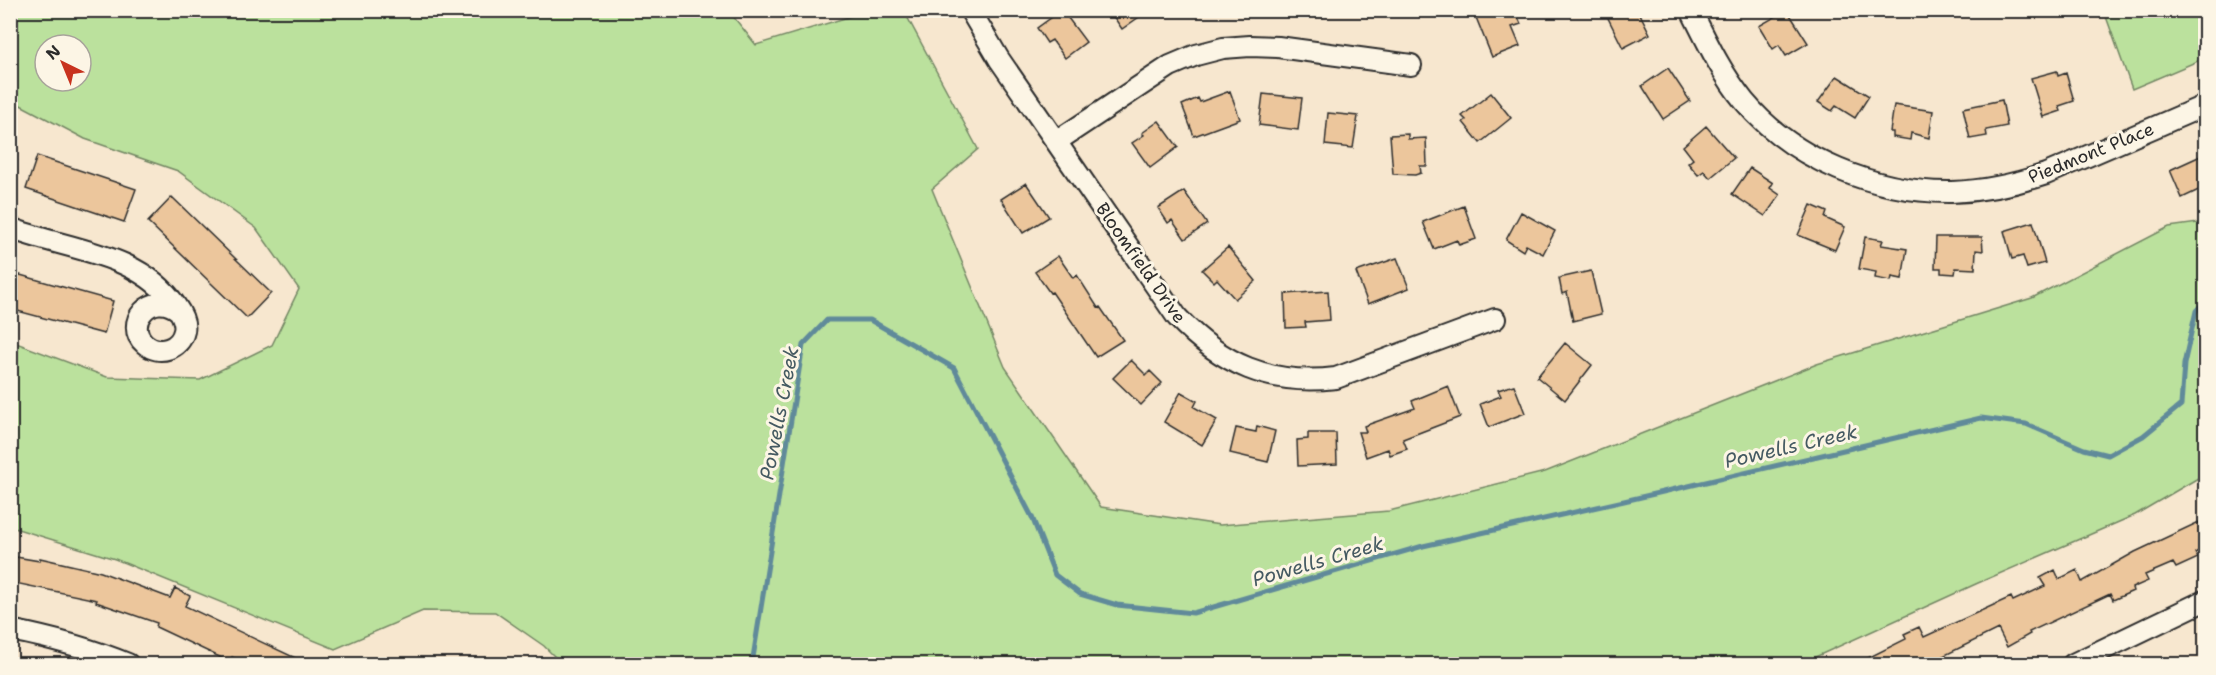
<svg xmlns="http://www.w3.org/2000/svg" width="2216" height="675" viewBox="0 0 2216 675" font-family="'Shantell Sans',sans-serif">
<style>
.green{fill:#bbe19d;stroke:#738664;stroke-width:1.5;fill-rule:evenodd}
.lines{fill:none;stroke-linecap:round;stroke-linejoin:round}
.stream{stroke:#608a9a;stroke-width:5}
.building{fill:#ecc69c;stroke:#2b2b2b;stroke-width:1.5}
.minor-casing{stroke:#2b2b2b;stroke-width:24}
.minor{stroke:#fcf5e5;stroke-width:20}
.labels{text-anchor:middle;dominant-baseline:central;stroke-width:6;stroke-linejoin:round;paint-order:stroke}
.street-label{font-size:18px;fill:#2b2b2b;stroke:#fcf5e5}
.water-label{font-size:20px;font-style:italic;fill:#455a62;stroke:#fcf5e5}
</style>
<rect width="100%" height="100%" fill="#f7e7cf"/>
<filter id="ink" filterUnits="userSpaceOnUse"><feTurbulence type="fractalNoise" baseFrequency=".0167" numOctaves="2"/><feDisplacementMap in="SourceGraphic" scale="12" xChannelSelector="R" yChannelSelector="G"/><feConvolveMatrix kernelMatrix="1 2 1 2 8 2 1 2 1" color-interpolation-filters="sRGB"/></filter>
<g filter="url(#ink)">
<!-- green -->
<path class="green" d="M728 10 756 45 868 11H904L978 149 932 189 1005 367 1101 507 1220 525 1389 511 1545 472 1817 364 2032 298 2169 227 2205 222V474L2135 515 1978 583 1800 664H562L544 646 495 612 423 611 335 649 115 559 11 527V341L107 377 200 380 272 345 299 289 256 228 178 171 85 139 11 100V11ZM45 45H81V81H45Z
M2104 11H2205V58L2132 89Z"/>
<g class="lines">
<!-- stream -->
<path class="stream" d="M752 664 803 345 827 320H870L954 368 1032 517 1055 575 1080 594 1117 605 1193 613 1423 546 1624 501 1981 418 2026 424 2084 449 2108 455 2143 436 2181 405 2184 364 2196 311 2206 300"/>
</g>
<!-- building -->
<path class="building" d="M1062 10 1086 42 1065 58 1052 40 1047 43 1037 28Z
M1109 10H1149L1122 29Z
M1473 10H1515L1521 24 1512 27 1520 46 1492 57Z
M1604 10H1638L1650 34 1623 48Z
M1787 10 1808 43 1786 56 1779 45 1773 49 1759 26Z
M1668 68 1690 101 1663 119 1642 86Z
M2057 71 2058 76 2066 73 2074 101 2059 106 2061 111 2043 117 2031 78Z
M1837 76 1869 96 1855 118 1836 106 1832 111 1818 102Z
M1230 91 1240 119 1194 136 1182 105 1198 98 1200 102Z
M1491 93 1511 118 1480 143 1463 122 1466 120 1462 116Z
M1263 94 1302 98 1298 130 1259 125Z
M2002 100 2007 126 1986 130 1987 136 1970 139 1963 108Z
M1894 105 1933 111 1929 138 1911 133 1910 140 1893 137V132H1890Z
M1328 113 1358 116 1353 148 1325 145Z
M1159 121 1178 147 1150 168 1132 143 1144 135 1142 133Z
M1706 126 1734 158 1710 178 1704 171 1698 175 1688 163 1693 159 1683 146Z
M1408 134V139L1426 138 1427 166H1420L1421 173 1415 175 1393 174 1390 135Z
M2205 154V187L2182 198 2170 170Z
M37 156 136 189 124 222 26 189Z
M1750 168 1773 183 1770 188 1780 195 1765 216 1732 194Z
M1026 183 1049 217 1023 233 1001 199Z
M1184 191 1207 224 1185 239 1172 220 1168 223 1158 208Z
M172 197 271 293 247 318 148 222Z
M1811 205 1827 212 1825 218 1845 227 1835 250 1798 235Z
M1464 206 1476 239 1459 245 1457 240 1434 249 1423 222Z
M1521 212 1555 231 1543 254 1526 245 1523 251 1506 240Z
M2033 222 2045 263 2027 268 2023 256 2012 259 2004 231Z
M1865 237 1883 240 1881 245 1907 249 1902 279 1892 277 1891 281 1875 278 1876 272 1859 269Z
M1936 237H1982L1983 251 1976 250 1975 269 1956 268 1955 274 1941 273V268H1935Z
M1228 247 1256 281 1235 299 1217 279 1214 282 1202 270Z
M1058 256 1073 278 1077 275 1098 308 1100 307 1123 340 1096 357 1052 292 1050 293 1035 272Z
M1397 258 1409 288 1368 304 1356 272Z
M1591 271 1601 314 1573 321 1567 292 1562 294 1559 278Z
M13 273 113 301 104 334 10 309V284Z
M1328 291 1330 320 1305 322 1306 327 1286 328 1285 294Z
M1565 343 1592 365 1565 400 1537 377Z
M1131 360 1146 375 1150 371 1162 383 1141 405 1113 378Z
M1514 385 1525 413 1489 427 1480 404 1501 396 1498 390Z
M1448 386 1460 417 1403 439 1407 449 1390 455 1388 449 1366 457 1358 432H1366L1364 426 1415 408 1412 401Z
M1181 392 1197 401 1194 407 1217 420 1202 445 1164 422Z
M1257 426 1275 431 1268 462 1230 453 1236 428 1256 432Z
M1308 433H1336L1337 464 1298 466 1297 440 1308 439Z
M2199 522 2205 536V547L2195 553 2198 558 2176 568 2173 563 2145 575 2148 581 2132 588 2133 591 2113 600 2110 594 2029 632 2030 634 2007 647 1998 629 1937 659 1940 664H1856L1906 639 1904 634 1919 627 1924 637 2011 597 2013 601 2045 586 2040 578 2055 570 2059 579 2077 570 2082 582 2135 552Z
M10 556 40 561V558L101 572 170 598 175 588 190 596 185 606 308 664H249L232 657 230 662 156 627 157 623 96 602 97 600 10 582Z"/>
<g class="lines">
<!-- minor casing -->
<g class="minor-casing">
<path id="minor" d="M970 10 999 59 1177 317C1221 364 1270 386 1336 378L1495 319
M1691 10C1707 42 1722 74 1744 101 1793 160 1876 193 1952 192 1984 191 2016 184 2046 174L2206 105
M1057 141 1170 66 1196 55 1223 48 1250 46 1278 47 1411 65
M10 228C66 250 140 252 176 306 181 313 186 322 184 331 180 349 159 356 145 344 122 324 152 288 179 311
M10 630C51 638 89 648 128 664
M2073 664 2206 600"/>
</g>
<!-- minor -->
<use href="#minor" class="minor"/>
</g>
</g>
<g class="labels">
<!-- street labels -->
<g class="street-label">
<text transform="translate(2091 153) rotate(-22)">Piedmont Place</text>
<text transform="translate(1141 263) rotate(55)">Bloomfield Drive</text>
</g>
<!-- water labels -->
<g class="water-label">
<text transform="translate(779 413) rotate(-79)">Powells Creek</text>
<text transform="translate(1791 446) rotate(-13)">Powells Creek</text>
<text transform="translate(1318 561) rotate(-16)">Powells Creek</text>
</g>
</g>
<!-- margin -->
<rect width="2216" height="675" fill="none" stroke="#fcf5e5" stroke-width="36"/>
<rect x="18" y="18" width="2180" height="639" fill="none" stroke="#2b2b2b" stroke-width="2" filter="url(#ink)"/>
<!-- north arrow -->
<g transform="translate(63 63) rotate(317)"><circle r="28" fill="#fcf5e5" stroke="#a8a49b" stroke-width="1.5"/>
<path d="M0-4.5L10 22L0 15L-10 22Z" fill="#c8321e"/>
<text y="-9" font-size="16" font-weight="bold" text-anchor="middle" fill="#2b2b2b">N</text>
</g>
</svg>
